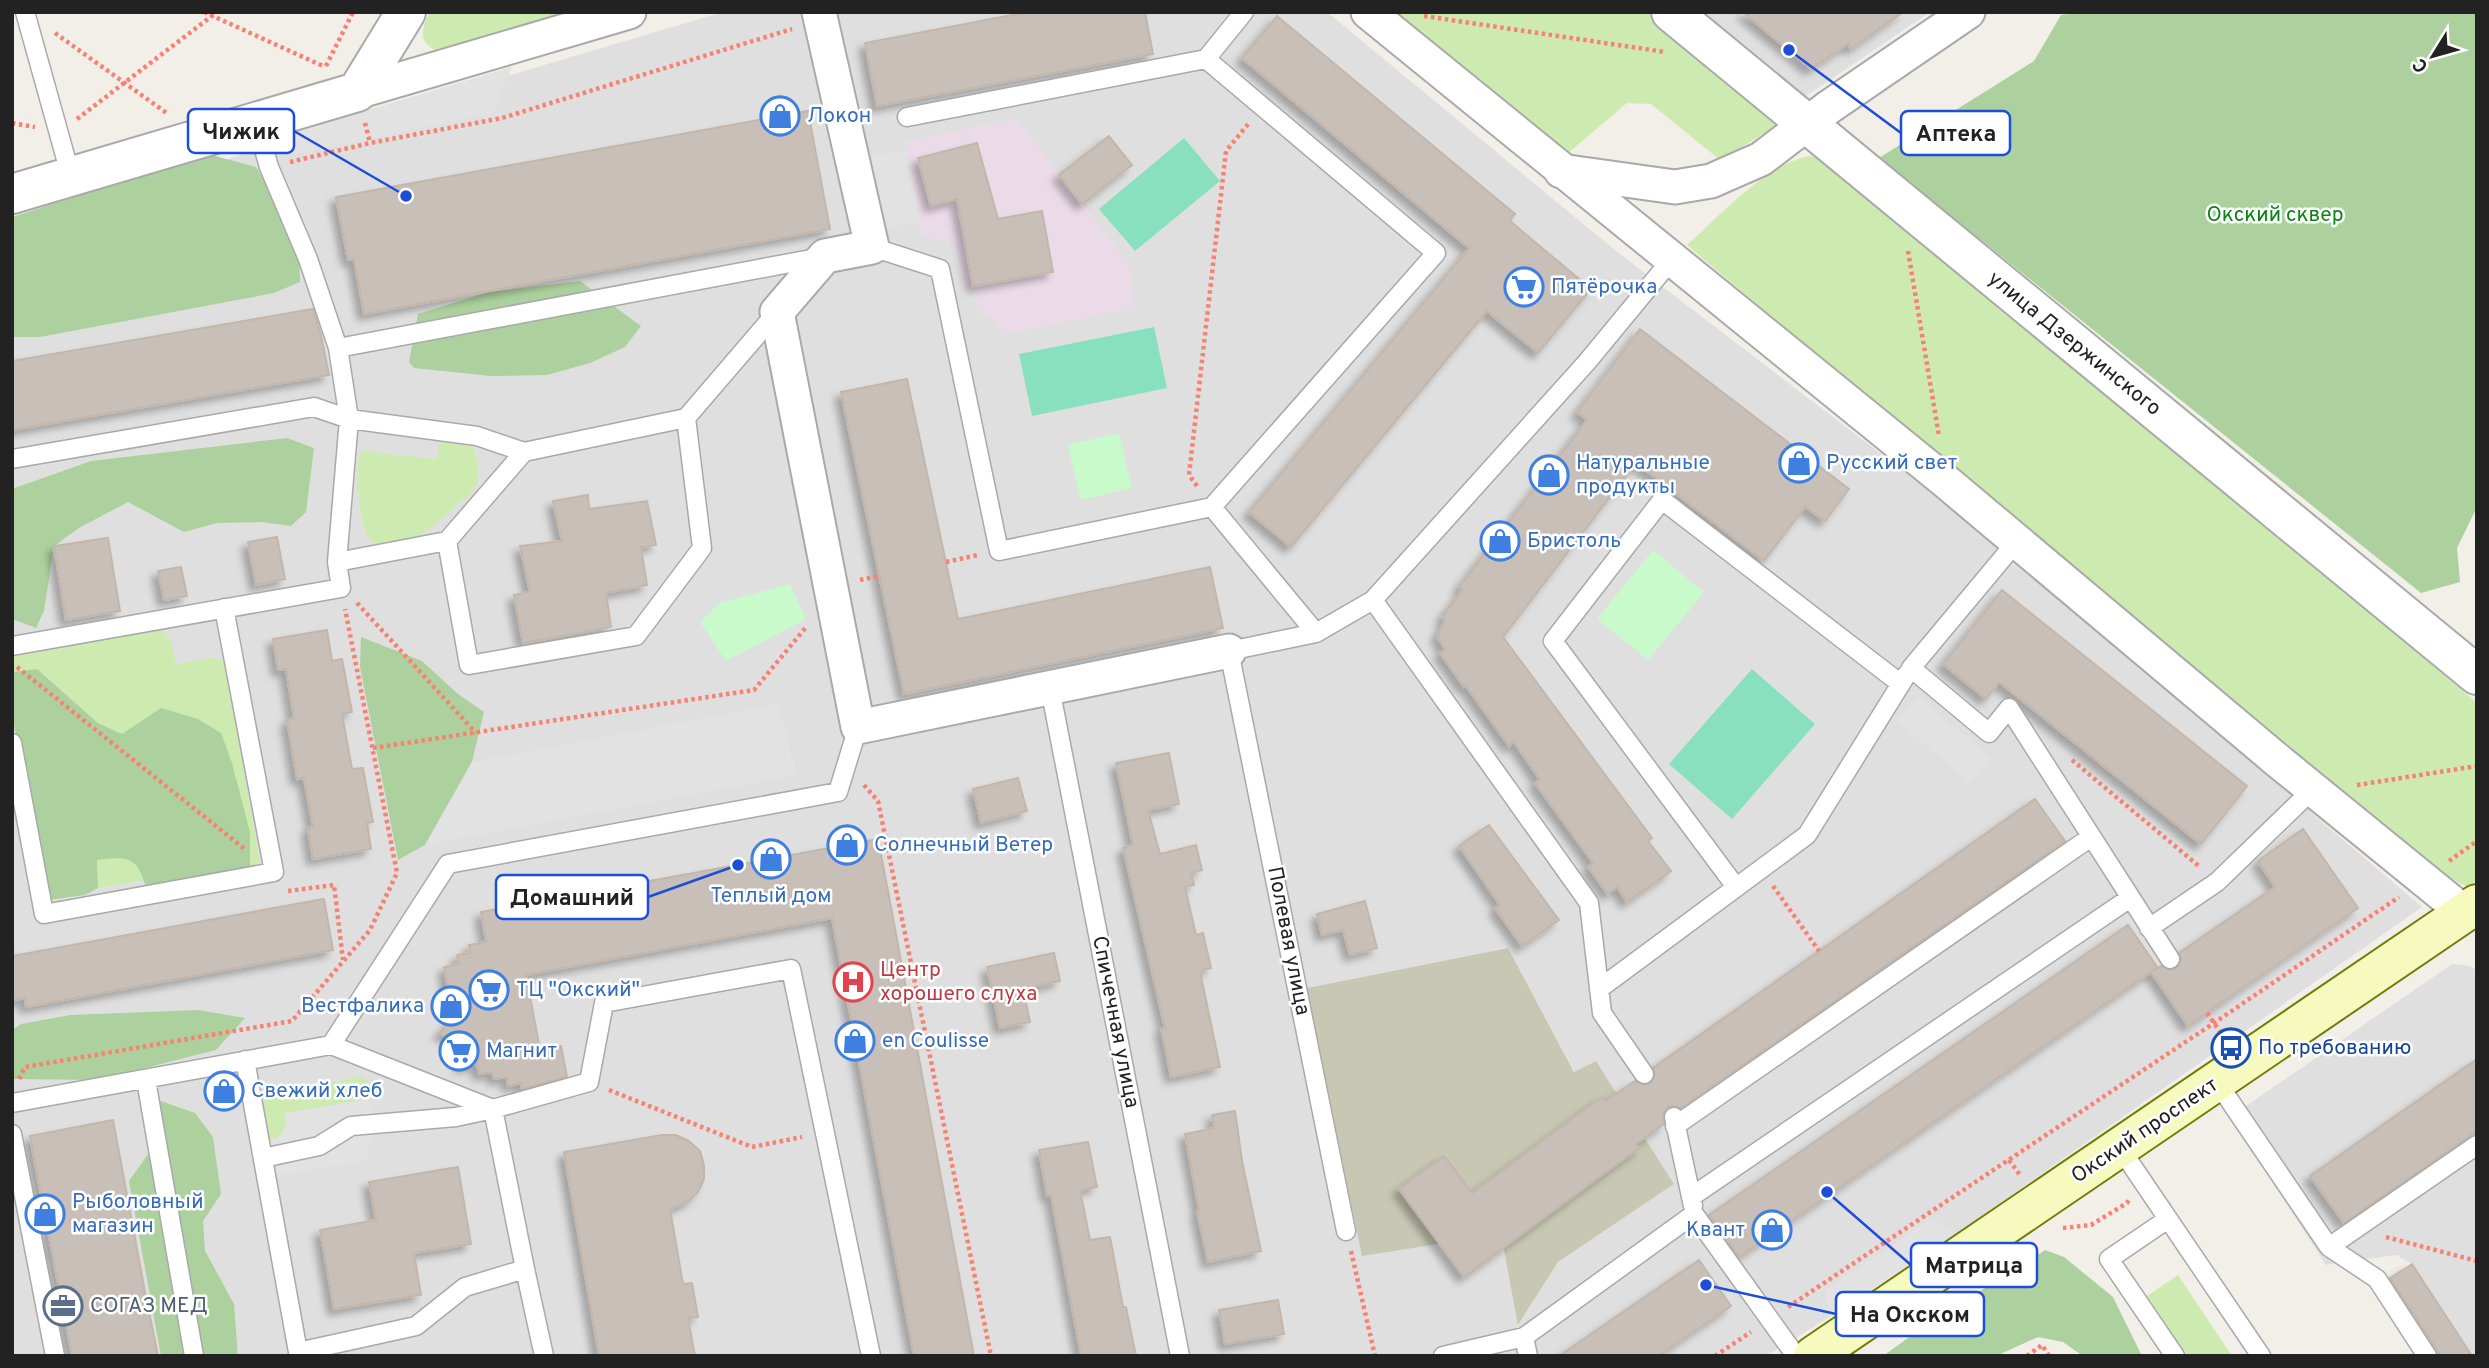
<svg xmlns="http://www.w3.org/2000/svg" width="2489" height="1368" viewBox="0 0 2489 1368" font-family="Overpass,sans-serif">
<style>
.residential{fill:#e0dfdf;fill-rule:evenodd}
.industrial{fill:#ebdbe8}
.construction{fill:#c7c7b4}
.grass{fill:#cdebb0}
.forest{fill:#add19e}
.park{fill:#c8facc}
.pitch{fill:#88e0be}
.parking{fill:#e2e2e2}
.building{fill:#c7bfb8;stroke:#c4b6ab;stroke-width:2;filter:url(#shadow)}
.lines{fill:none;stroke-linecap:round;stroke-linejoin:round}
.service-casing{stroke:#a9a9a9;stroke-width:21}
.minor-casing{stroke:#a9a9a9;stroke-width:37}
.tertiary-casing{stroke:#a9a9a9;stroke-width:42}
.secondary-casing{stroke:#707d05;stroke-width:42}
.path{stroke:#fa8072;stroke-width:4.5;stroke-dasharray:3.5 3.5;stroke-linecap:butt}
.service{stroke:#fff;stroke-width:18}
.minor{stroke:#fff;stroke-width:33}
.tertiary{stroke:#fff;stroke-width:38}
.secondary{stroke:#f7fabf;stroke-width:38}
.labels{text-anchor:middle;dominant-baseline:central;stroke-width:5;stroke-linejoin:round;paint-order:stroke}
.shop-label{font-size:21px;fill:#366cbe;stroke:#fff;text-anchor:start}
.park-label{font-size:21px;fill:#0c8416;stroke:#fff}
.street-label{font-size:21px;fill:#222;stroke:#fff}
.health-label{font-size:21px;fill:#be3a42;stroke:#fff;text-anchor:start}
.transit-label{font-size:21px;fill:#164399;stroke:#fff;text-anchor:start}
.service-label{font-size:21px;fill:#4e5e75;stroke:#fff;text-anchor:start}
.leader{fill:none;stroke:#1d4ed8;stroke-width:2.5}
.callout-dot{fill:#1d4ed8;stroke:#fff;stroke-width:2.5}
.callout{fill:#fff;stroke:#1d4ed8;stroke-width:2.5}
.callout-label{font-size:23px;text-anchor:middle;font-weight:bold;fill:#222}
</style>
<defs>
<filter id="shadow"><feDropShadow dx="-6" dy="6" stdDeviation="3.5" flood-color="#0004"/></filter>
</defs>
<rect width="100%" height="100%" fill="#f2efe9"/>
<!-- residential -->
<path class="residential" d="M723 12H1327L1616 251 1970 522 2422 907 1957 1233 1933 1219 1826 1290 1828 1318 1766 1356H12V223ZM1016 119 1128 264 981 316 973 289 965 291 953 243 922 234 906 142ZM1508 948 1575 1073 1596 1061 1674 1184 1558 1262 1519 1324 1502 1234 1307 988Z
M1700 12H1930L1802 99Z
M2452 964 2470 966 2477 971V1356H2472L2412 1264 2396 1255 2326 1265 2230 1117Z"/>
<!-- industrial -->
<path class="industrial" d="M1016 119 1128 264 1135 307 1003 335 991 317 981 316 973 289 965 291 953 243 922 234 905 142Z"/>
<!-- construction -->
<path class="construction" d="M1508 948 1574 1072 1596 1061 1674 1184 1558 1262 1518 1325 1501 1234 1362 1256 1307 988Z"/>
<!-- grass -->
<path class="grass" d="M430 12H579L444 53C420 47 418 34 430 12Z
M1392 12H1653L1781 118 1773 128 1720 160 1651 104 1627 103 1566 155Z
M1809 156 1825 158 1839 167 2477 703V880L2467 887 2430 867 1944 464 1687 245C1721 215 1765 165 1809 156Z
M440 441 474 447C476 458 481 474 477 485 474 492 464 499 458 504 430 530 414 547 373 543 358 531 356 474 359 455L364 450 378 453 436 459Z
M162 630 171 641 176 664 216 657 225 663 261 868 250 869V832L161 708 122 734 98 723 37 669 12 672V656Z
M121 857C133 862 141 866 145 880L98 888 96 860Z
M362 1076 371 1085H381L383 1096 285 1113 286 1126 278 1138 266 1140 261 1106 267 1097Z
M2178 1275 2232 1356H2187L2147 1296Z"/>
<!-- forest -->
<path class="forest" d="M2090 12H2477V507L2457 548 2460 582 2421 593 1879 158 2034 61 2061 15Z
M208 154 256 167 275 196 299 252 300 282 274 293 40 337H12V217Z
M580 281 641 326 625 347 590 363 547 375 491 376 414 368 409 362 418 314 489 292Z
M287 438 314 448 306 512 291 526 262 522 217 523 184 532 128 502 79 528 54 546 44 611 36 628 12 619V489L91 461Z
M361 637 422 661 458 694 484 712 472 762 425 845 398 860 360 667Z
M37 669 98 723 122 734 161 708 198 719 221 733 232 763 250 832V869L146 888C138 856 127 856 97 860L98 888 85 895 48 900 12 714V672Z
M198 1010 245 1018 216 1050 98 1080 12 1079V1030L21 1024 70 1015Z
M155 1099 195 1113 213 1137 221 1194 203 1221 205 1251 234 1304 238 1356H161L129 1181 151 1150Z
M2045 1250 2064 1257 2113 1297 2142 1356H2083L2063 1342 2038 1337 1996 1356H1883L1919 1330Z"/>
<!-- park -->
<path class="park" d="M1119 433 1132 488 1081 500 1068 445Z
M1653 550 1704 592 1648 660 1597 619Z
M790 584 806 619 726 661 700 622 719 603Z"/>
<!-- pitch -->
<path class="pitch" d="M1184 138 1220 181 1135 251 1099 209Z
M1154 327 1167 388 1032 416 1019 354Z
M1752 669 1815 724 1732 819 1669 764Z"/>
<!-- parking -->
<path class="parking" d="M512 67 493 113 294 154 288 134Z
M907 150 920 222 880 229 867 157Z
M1918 696 1991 759 1970 783 1897 720Z
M778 704 797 775 425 845 472 762Z
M370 1099 376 1135 367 1147 368 1156 362 1161 272 1176 266 1140 278 1138 286 1127 284 1113Z
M1934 1219 1957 1233 1828 1318 1825 1290Z"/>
<!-- building -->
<path class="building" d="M1028 12H1145L1153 54 877 106 865 43Z
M1743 12H1903L1851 49 1848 44 1811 69Z
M1277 16 1515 214 1510 221 1591 289 1538 353 1487 311 1291 547 1249 512 1469 248 1242 58Z
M808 111 830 229 364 314 354 259 348 260 336 197Z
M1109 136 1132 165 1082 204 1059 175Z
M977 143 998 219 1042 211 1053 272 973 286 957 199 931 206 918 158Z
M313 309 321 335 329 375 12 430V361Z
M1640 329 1849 489 1825 521 1805 507 1764 561 1636 463 1503 637 1652 838 1648 841 1671 871 1627 902 1617 887 1608 894 1588 867 1593 863 1535 783 1540 780 1514 742 1509 746 1466 686 1464 687 1440 653 1445 649 1437 637 1445 620 1442 617 1463 589 1459 587 1587 420 1577 412Z
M907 379 958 619 1210 567 1223 628 904 694 841 392Z
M588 495 589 509 647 501 656 545 641 547 647 585 606 593 611 627 523 643 514 595 530 592 520 546 562 541 553 501Z
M277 537 285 579 256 585 248 542Z
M108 538 120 611 66 620 54 546Z
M181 567 187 596 164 600 158 571Z
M2002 590 2247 786 2201 844 1999 682 1986 699 1943 664Z
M327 630 332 661 342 659 352 712 342 714 352 769 363 768 373 822 367 823 371 849 313 859 308 828 313 827 304 778 297 779 287 720 294 718 286 669 278 670 273 639Z
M1169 753 1179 804 1148 810 1160 854 1196 845 1202 870 1191 873 1194 885 1185 887 1196 935 1203 933 1211 968 1202 970 1201 976 1220 1067 1171 1077 1161 1028H1165L1123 848 1133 845 1116 763Z
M1018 778 1027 811 981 823 973 789Z
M2035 799 2065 841 1681 1108 1672 1106 1667 1108 1663 1114 1664 1124 1636 1144 1639 1148 1464 1277 1399 1189 1444 1156 1472 1193 1602 1097 1605 1101 1635 1081 1644 1085 1651 1083 1655 1074 1653 1068Z
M1489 825 1559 920 1522 946 1495 908 1500 905 1459 846Z
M2303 829 2358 908 2188 1026 2151 972 2157 968 1739 1257 1709 1215 2128 925 2158 968 2161 966 2170 970 2177 968 2181 959 2179 953 2275 887 2258 861Z
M878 839 891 907 974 1356H914L832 918 526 975 540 1050 561 1046 567 1077 522 1089 521 1083 508 1086 507 1077 494 1079 492 1072 479 1074 477 1064 462 1067 458 1041 439 1033 454 1018 444 967 459 964 457 955 470 953 469 945 486 942 481 912Z
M324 899 333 950 26 1007 25 998 12 1001V956Z
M1365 901 1377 948 1350 955 1343 930 1322 935 1317 914Z
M1054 953 1060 981 1023 989 1030 1022 1000 1028 987 967Z
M2477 1059V1131L2344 1223 2310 1176Z
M1235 1111 1242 1161 1261 1251 1208 1262 1197 1211 1199 1210 1185 1134 1214 1128 1212 1115Z
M113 1120 145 1292 158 1356H72L34 1158 30 1136Z
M662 1135H676L689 1141 700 1151 704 1165V1179L698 1192 688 1202 670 1209 683 1284 692 1283 698 1317 688 1318 695 1356H599L564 1152Z
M1088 1142 1097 1187 1080 1190 1090 1240 1110 1237 1123 1307H1126L1136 1356H1081L1051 1195 1047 1196 1039 1150Z
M458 1167 471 1244 414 1253 421 1295 334 1309 320 1230 376 1220 369 1182Z
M1699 1260 1731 1306 1658 1356H1559Z
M2412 1264 2472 1356H2441L2390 1278Z
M1278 1300 1284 1334 1225 1344 1219 1310Z"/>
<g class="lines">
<!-- service casing -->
<g class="service-casing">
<path id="service" d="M25 12 71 177
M907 117 1206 59 1244 12
M256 121 269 167 308 259 338 348 349 419 477 436 524 452
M872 247 940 269 999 551 1212 507 1436 253 1206 59
M338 348 822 257
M686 418 702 548 636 636 469 665 447 541 524 452 686 418 777 312
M12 459 314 407 349 419 337 562 341 588 12 646
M1212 507 1316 633
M2017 541 1911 668 1989 733 2009 708 2170 959
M337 562 447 541
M1373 600 1589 903 1602 1013 1644 1074
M1050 688 1180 1356
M12 743 44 914 274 872 224 608
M1736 887 1553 641 1662 500 1901 684
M2149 928 2217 882 2313 789
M1599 989 1807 835 1907 674
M331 1045 493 1109 589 1082 604 1003 791 969 871 1356
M245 1060 298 1352 416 1326 465 1287 525 1269 493 1109 456 1117 351 1126 319 1146 263 1158
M146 1080 194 1356
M2217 1082 2329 1247 2377 1279 2427 1356
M12 1103 331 1045 448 864 838 792 858 727
M1674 1117 1693 1206
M1675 1126 2091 837
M12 1134 55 1356
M2120 1148 2261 1356
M1691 1197 2130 898
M2168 1219 2109 1259 2175 1356
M1346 1231 1229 651 1316 633 1373 600 1587 362 1672 259
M2329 1247 2477 1145
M525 1269 544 1356
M1524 1337 1528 1356
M1443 1356 1524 1337 1694 1214 1796 1356"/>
</g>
<!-- minor casing -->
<g class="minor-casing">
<path id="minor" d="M819 12 872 247 825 256 777 312 858 727 1229 651
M1368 12 1944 480 2277 760 2465 913
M357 92 629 12
M1561 171 1675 187 1711 181 1761 159 1829 107 1968 12"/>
</g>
<!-- tertiary casing -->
<g class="tertiary-casing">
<path id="tertiary" d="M1671 12 2477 675
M12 194 357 92 406 12"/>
</g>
<!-- secondary casing -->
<g class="secondary-casing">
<path id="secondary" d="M1813 1356 2477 904"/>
</g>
<!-- path -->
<path class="path" d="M204 12 323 66
M1424 16 1665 52
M55 33 168 114
M326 66 353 12
M77 119 217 12
M12 123 35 127
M365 123 370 143
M290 162 370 143 502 118 792 29
M1908 251 1939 436
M1197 486 1189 475 1226 151 1249 123
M946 562 978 555
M860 580 879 576
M357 603 476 733
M17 667 246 850
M373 748 754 690 807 626
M2072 760 2200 867
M864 785 878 801 991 1356
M2357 785 2477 766
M2449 861 2477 841
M1773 886 1819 951
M288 891 334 885 343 960
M2207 1013 2223 1036
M19 1079 25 1067 292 1021 370 930 397 873 345 609
M609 1090 752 1147 802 1137
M2009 1160 2020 1175
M2063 1228 2091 1225 2127 1203 2129 1199
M2386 1237 2477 1261
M1351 1251 1375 1356
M1788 1307 2214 1023 2399 897
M1715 1356 1751 1332
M2027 1356 2042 1345 2049 1356"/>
<!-- service -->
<use href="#service" class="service"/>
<!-- minor -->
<use href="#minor" class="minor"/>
<!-- tertiary -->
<use href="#tertiary" class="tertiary"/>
<!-- secondary -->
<use href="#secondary" class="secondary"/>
</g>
<!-- icons -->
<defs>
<g id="shop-ring" transform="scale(2.0125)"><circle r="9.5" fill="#fff" stroke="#3f7fe0" stroke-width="1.5"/><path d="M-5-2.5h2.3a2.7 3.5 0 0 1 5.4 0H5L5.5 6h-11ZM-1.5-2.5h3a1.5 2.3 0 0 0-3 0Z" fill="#3f7fe0"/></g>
<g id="supermarket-ring" transform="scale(2.0125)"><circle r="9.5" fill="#fff" stroke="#3f7fe0" stroke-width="1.5"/><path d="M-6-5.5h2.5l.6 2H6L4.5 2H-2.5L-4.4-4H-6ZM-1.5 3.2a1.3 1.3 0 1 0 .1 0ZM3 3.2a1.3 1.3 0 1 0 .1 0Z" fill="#3f7fe0"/></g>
<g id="hospital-ring" transform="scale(2.0125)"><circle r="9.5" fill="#fff" stroke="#e0444e" stroke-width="1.5"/><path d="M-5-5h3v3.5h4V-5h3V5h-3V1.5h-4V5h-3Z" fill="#e0444e"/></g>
<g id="bus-ring" transform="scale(2.0125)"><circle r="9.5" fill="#fff" stroke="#1a4fb4" stroke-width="1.5"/><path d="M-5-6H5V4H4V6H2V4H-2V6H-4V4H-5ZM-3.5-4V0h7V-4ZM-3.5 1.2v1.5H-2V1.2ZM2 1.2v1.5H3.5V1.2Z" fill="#1a4fb4"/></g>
<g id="office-ring" transform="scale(2.0125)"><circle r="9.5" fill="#fff" stroke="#5c6f8a" stroke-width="1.5"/><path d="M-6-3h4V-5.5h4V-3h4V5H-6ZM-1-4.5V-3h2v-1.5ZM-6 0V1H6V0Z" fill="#5c6f8a"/></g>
</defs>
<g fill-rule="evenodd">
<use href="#shop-ring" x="780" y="116"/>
<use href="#supermarket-ring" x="1524" y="287"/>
<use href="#shop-ring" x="1799" y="463"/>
<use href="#shop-ring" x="1549" y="475"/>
<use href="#shop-ring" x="1500" y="541"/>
<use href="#shop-ring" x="847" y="845"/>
<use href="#shop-ring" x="771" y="859"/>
<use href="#hospital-ring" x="853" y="982"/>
<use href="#supermarket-ring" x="489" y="990"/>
<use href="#shop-ring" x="451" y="1006"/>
<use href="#shop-ring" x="855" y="1041"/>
<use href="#bus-ring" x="2231" y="1048"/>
<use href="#supermarket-ring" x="459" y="1051"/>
<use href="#shop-ring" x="224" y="1091"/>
<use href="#shop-ring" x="45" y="1214"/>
<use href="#shop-ring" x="1772" y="1230"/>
<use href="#office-ring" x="63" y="1306"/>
</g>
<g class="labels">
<!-- shop labels -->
<g class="shop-label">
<text x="807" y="116">Локон</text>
<text x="1551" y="287">Пятёрочка</text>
<text x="1576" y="463">Натуральные<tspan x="1576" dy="24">продукты</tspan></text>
<text x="1826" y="463">Русский свет</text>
<text x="1527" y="541">Бристоль</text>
<text x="874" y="845">Солнечный Ветер</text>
<text x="771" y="896" text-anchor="middle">Теплый дом</text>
<text x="516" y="990">ТЦ "Окский"</text>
<text x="424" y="1006" text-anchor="end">Вестфалика</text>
<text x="882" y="1041">en Coulisse</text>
<text x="486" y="1051">Магнит</text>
<text x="251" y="1091">Свежий хлеб</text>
<text x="72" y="1202">Рыболовный<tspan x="72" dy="24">магазин</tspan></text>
<text x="1745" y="1230" text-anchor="end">Квант</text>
</g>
<!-- park labels -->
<g class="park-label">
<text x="2275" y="215">Окский сквер</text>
</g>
<!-- street labels -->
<g class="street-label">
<text transform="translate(2074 344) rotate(39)">улица Дзержинского</text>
<text transform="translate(1288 941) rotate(79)">Полевая улица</text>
<text transform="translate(1115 1022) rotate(79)">Спичечная улица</text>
<text transform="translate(2145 1131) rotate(-34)">Окский проспект</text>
</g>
<!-- health labels -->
<g class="health-label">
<text x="880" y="970">Центр<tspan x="880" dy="24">хорошего слуха</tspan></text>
</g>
<!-- transit labels -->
<g class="transit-label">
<text x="2258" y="1048">По требованию</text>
</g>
<!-- service labels -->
<g class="service-label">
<text x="90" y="1306">СОГАЗ МЕД</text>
</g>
</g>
<!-- callouts -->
<path class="leader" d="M406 196L294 131M1789 50L1901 133M738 865L648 897M1827 1192L1911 1265M1706 1285L1836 1314"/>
<g class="callout-dot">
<circle cx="406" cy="196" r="7"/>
<circle cx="1789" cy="50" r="7"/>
<circle cx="738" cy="865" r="7"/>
<circle cx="1827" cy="1192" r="7"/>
<circle cx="1706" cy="1285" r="7"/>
</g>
<g class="callout">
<rect x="188" y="109" width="106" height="44" rx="7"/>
<rect x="1901" y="111" width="109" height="44" rx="7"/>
<rect x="496" y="875" width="152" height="44" rx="7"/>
<rect x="1911" y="1243" width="126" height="44" rx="7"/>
<rect x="1836" y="1292" width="148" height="44" rx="7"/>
</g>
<g class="callout-label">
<text x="241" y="139">Чижик</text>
<text x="1956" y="141">Аптека</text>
<text x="572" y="905">Домашний</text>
<text x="1974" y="1273">Матрица</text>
<text x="1910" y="1322">На Окском</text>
</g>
<!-- border -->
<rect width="2489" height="1368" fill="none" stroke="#222222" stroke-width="28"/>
<!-- north arrow -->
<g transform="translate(2433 56) rotate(233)" stroke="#ffffff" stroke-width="5" paint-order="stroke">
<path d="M0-5L12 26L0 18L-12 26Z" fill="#222222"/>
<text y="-10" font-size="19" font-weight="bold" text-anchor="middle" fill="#222222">С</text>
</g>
</svg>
